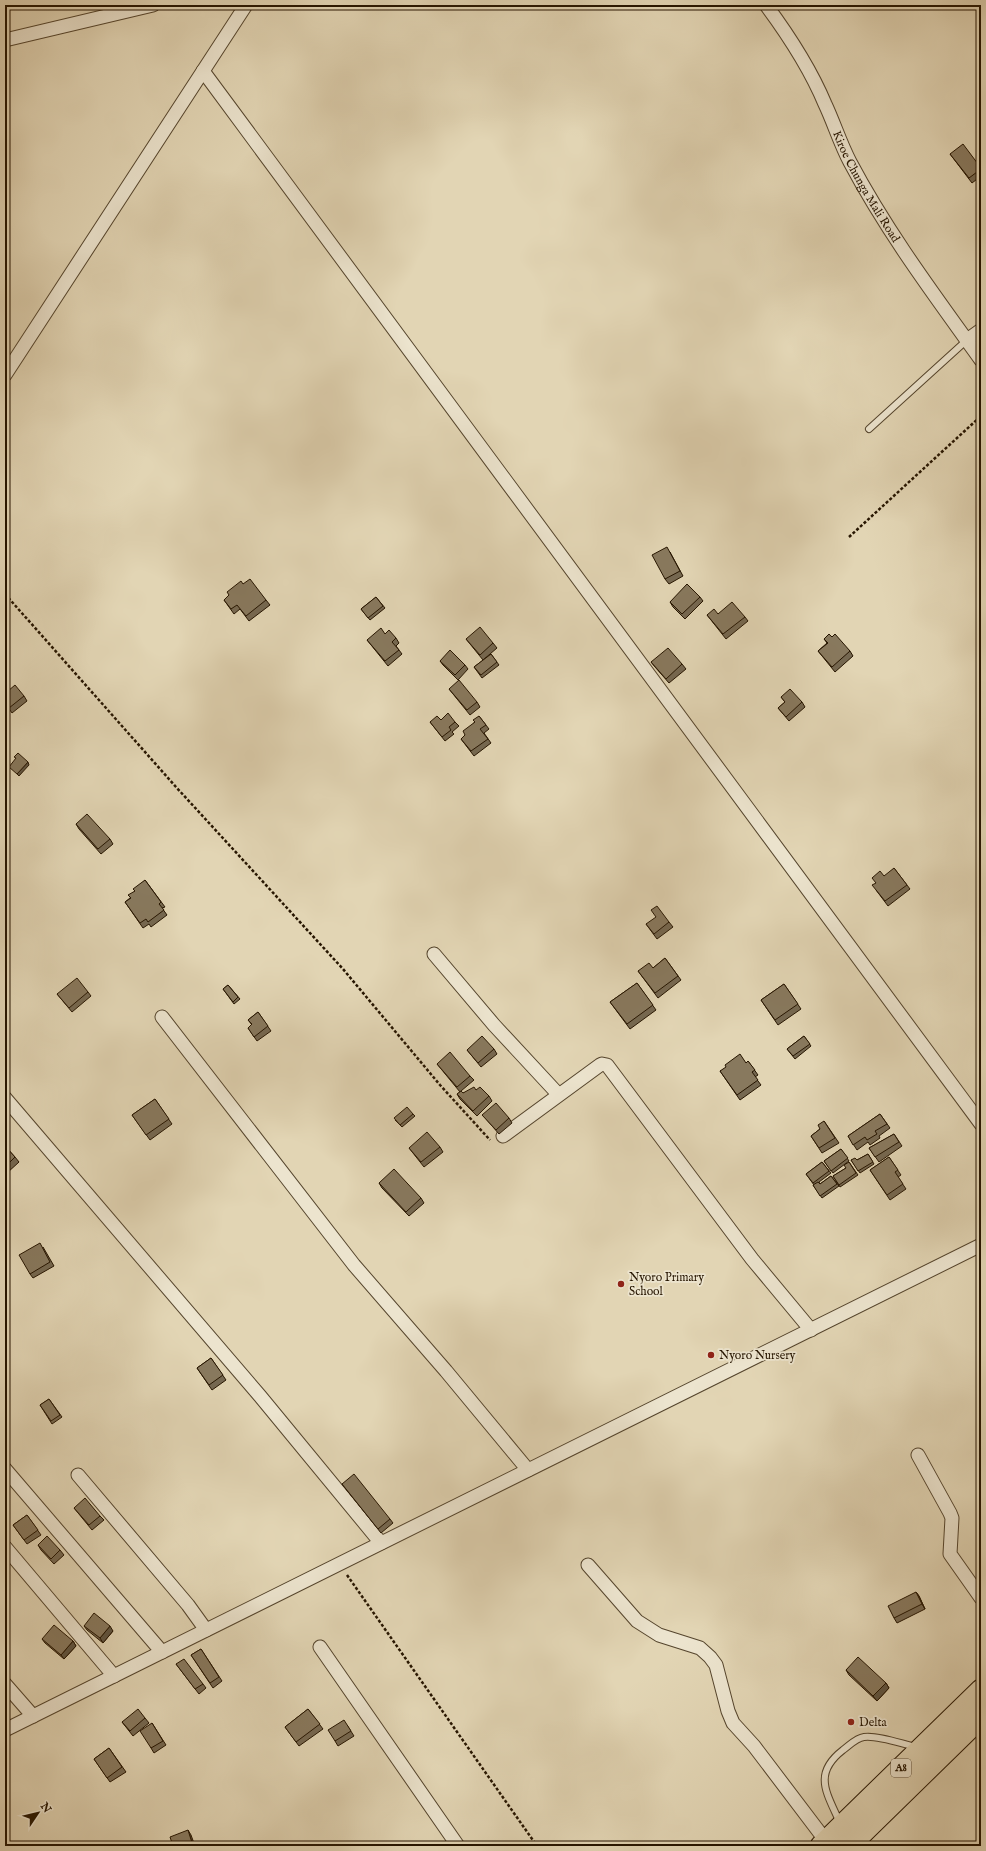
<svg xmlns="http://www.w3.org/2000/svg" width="986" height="1851" viewBox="0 0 986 1851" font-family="'IM FELL English',serif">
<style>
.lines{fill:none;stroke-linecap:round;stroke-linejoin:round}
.service-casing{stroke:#55452d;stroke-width:8}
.minor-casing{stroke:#55452d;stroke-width:15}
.trunk-casing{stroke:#261500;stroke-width:23}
.path{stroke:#261500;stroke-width:2.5;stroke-dasharray:3 2;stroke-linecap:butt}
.service{stroke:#ece4ce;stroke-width:6}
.minor{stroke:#ece4ce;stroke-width:13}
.trunk{stroke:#e2d5b4;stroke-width:21}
.wall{fill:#756851;stroke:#261500}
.shaded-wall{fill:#5f5542;stroke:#261500}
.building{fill:#88795e;stroke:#261500}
.poi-dot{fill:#8f2418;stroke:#ece4ce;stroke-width:1.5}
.labels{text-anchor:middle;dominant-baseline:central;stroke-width:3.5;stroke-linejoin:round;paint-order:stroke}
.shield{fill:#ece4ce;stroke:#61533e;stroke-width:1}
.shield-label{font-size:11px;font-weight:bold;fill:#261500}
.street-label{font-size:12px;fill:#261500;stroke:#ece4ce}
.poi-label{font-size:12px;fill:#261500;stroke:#ece4ce;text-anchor:start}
</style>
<rect width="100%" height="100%" fill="#e2d5b4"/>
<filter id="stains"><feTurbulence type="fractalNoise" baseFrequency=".005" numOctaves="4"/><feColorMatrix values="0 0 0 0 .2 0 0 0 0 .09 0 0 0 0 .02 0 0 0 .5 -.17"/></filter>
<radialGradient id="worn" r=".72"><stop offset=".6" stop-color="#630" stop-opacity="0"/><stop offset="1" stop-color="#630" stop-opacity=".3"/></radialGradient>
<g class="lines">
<!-- service casing -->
<g class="service-casing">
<path id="service" d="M869 429 967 340
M840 1823C827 1793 812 1774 843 1750 850 1745 856 1738 864 1737 878 1735 902 1744 916 1747"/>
</g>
<!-- minor casing -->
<g class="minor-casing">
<g id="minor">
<path id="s1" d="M766 5C789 36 810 68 825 104 834 123 840 143 850 162 887 232 935 296 981 360"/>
<path d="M5 40 153 5"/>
<path d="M203 71 981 1124"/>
<path d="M967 340 981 330"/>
<path d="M5 375 246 5"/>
<path d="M434 954 494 1025 558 1094"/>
<path d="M162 1017 354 1265 446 1371 528 1470"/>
<path d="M5 1098 260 1396 381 1543"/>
<path d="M503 1136 600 1065 602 1064 607 1065 752 1259 811 1330"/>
<path d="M918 1455 950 1513 952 1518 950 1554 981 1598"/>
<path d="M5 1469 162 1652"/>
<path d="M78 1475 188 1605 206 1630"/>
<path d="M5 1547 114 1676"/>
<path d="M588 1565 637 1621 659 1635 700 1648 710 1657 716 1665 728 1711 733 1723 754 1746 826 1841"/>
<path d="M320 1647 458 1846"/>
<path d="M5 1684 33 1716"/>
<path d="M5 1730 981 1245"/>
</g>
</g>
<!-- trunk casing -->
<g class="trunk-casing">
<path id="trunk" d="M821 1846 981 1690
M849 1846 981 1717"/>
</g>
<!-- path -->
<path class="path" d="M849 537 981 416
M5 594 176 787 343 969 440 1085 490 1140
M347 1575 537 1846"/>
<!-- service -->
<use href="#service" class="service"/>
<!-- minor -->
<use href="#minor" class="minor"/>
<!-- trunk -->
<use href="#trunk" class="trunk"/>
</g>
<!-- wall -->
<path class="wall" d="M950 154 981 168V176L972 183Z
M670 552 683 576 669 584 665 579Z
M243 584 266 600 270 605 249 621 240 609 234 614 224 600Z
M376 597 385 608 370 620 361 609Z
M700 597 703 601 685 619 673 607 670 602Z
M718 614 745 617 748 621 726 639 707 615Z
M385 634 396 638 399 643 396 646 402 654 388 666 367 640Z
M832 637 850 651 853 656 835 672 818 651 827 643 824 639Z
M466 639 493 643 497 648 483 660Z
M491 654 499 665 482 678 474 667Z
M440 661 465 665 468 669 458 680 443 665Z
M651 662 682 664 686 669 669 683 655 667Z
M5 687 8 691 24 696 27 701 12 713 5 703Z
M449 689 477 702 480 707 470 715Z
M781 697 802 702 805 707 789 721 778 708 785 702Z
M479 716 489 729 484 733 491 743 474 756 461 739 465 735Z
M441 720 455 722 459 726 452 732 454 734 445 741 430 722Z
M76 824 110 839 113 844 101 854 79 829Z
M894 868 910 889 888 906 876 890Z
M145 880 165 907 162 908 167 915 151 927 149 924 143 928 125 902 130 898 135 891Z
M669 922 673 927 657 939 646 924Z
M665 958 681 980 658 998 638 971 653 968Z
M637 983 656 1010 630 1029 610 1002Z
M784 984 801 1009 778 1025 761 1000Z
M228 985 240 999 234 1004 223 989Z
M88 992 91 996 72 1012 57 994Z
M258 1012 271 1031 257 1041 248 1028 252 1025 248 1020Z
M804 1036 811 1046 795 1059 787 1049Z
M494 1049 497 1054 481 1067 467 1050Z
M748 1061 758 1075 755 1077 761 1085 740 1100 720 1071 746 1063Z
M437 1064 470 1076 474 1080 461 1091 463 1093 476 1090 489 1096 492 1101 477 1116 460 1099 457 1094 460 1092Z
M155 1099 172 1124 150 1140 132 1115Z
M413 1114 415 1116 402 1127 395 1120Z
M880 1114 890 1128 879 1136 880 1138 870 1145 868 1142 857 1150 848 1136Z
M482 1115 509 1118 512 1123 499 1134 486 1119Z
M824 1121 839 1143 822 1153 811 1136 820 1129Z
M894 1134 902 1146 879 1162 869 1148Z
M5 1146 15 1157 19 1162 7 1173 5 1171Z
M440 1147 443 1152 424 1167 409 1148Z
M841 1149 849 1161 833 1173 824 1161Z
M868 1154 874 1164 860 1173 851 1160H857Z
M889 1157 901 1175 898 1177 906 1189 890 1200 870 1170Z
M822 1162 831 1173 819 1182 820 1184 831 1176 839 1186 822 1198 813 1185H814L806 1174Z
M849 1162 858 1175 840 1187 833 1176 846 1168Z
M379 1183 421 1198 424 1203 409 1216 382 1188Z
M43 1247 54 1266 33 1278 30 1274Z
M211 1358 226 1380 212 1390 197 1368Z
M49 1399 62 1417 52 1424 40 1405Z
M342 1484 390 1519 393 1523 381 1533Z
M74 1508 100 1516 104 1520 92 1530Z
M27 1515 41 1535 27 1544 13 1525Z
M38 1545 60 1550 64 1555 54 1564 41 1550Z
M916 1592 919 1596 925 1609 897 1623 894 1618Z
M84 1626 113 1631 103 1643 87 1630Z
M42 1639 73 1641 76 1646 64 1659 45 1643Z
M201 1649 222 1681 213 1688 191 1655Z
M176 1664 203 1684 206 1688 199 1694Z
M846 1670 886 1683 889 1688 877 1701 849 1675Z
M308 1709 323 1729 299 1746 285 1727Z
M145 1718 149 1723 133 1736 122 1722Z
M152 1723 166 1745 154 1753 151 1748Z
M347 1725 354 1736 338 1746 335 1741Z
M109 1748 126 1772 110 1782 94 1759Z"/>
<!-- shaded-wall -->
<path class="shaded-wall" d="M28 762 29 765 19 776 17 774Z
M916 1592 919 1596 925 1609 922 1604Z
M110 1626 113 1631 103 1643 100 1638Z
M73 1641 76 1646 64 1659 61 1655Z
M886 1683 889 1688 877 1701 873 1696Z
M188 1830 191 1835 195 1846H193Z"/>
<!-- building -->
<path class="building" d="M963 144 981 168V169L969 178 950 154Z
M667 547 680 571 665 579 652 555Z
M250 579 266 600 246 616 237 605 231 609 224 600 229 595 227 592 241 581 243 584Z
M687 584 700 597 682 614 670 602Z
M376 597 383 606 368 618 361 609Z
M732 602 745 617 723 634 707 615 714 609 718 614Z
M480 627 493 643 480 655 466 639Z
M381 628 385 634 389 630 396 638 392 642 399 650 385 661 367 640Z
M829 634 832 637 835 634 850 651 832 667 818 651 828 643 824 639Z
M668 648 682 664 666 679 651 662Z
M450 650 465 665 455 675 440 661Z
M491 654 497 662 481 675 474 667Z
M459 680 477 702 467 710 449 689Z
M15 685 24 696 9 708 5 703V687L8 691Z
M790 689 802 702 786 717 778 708 785 702 781 697Z
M448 713 455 722 449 727 451 730 442 737 430 722 437 716 441 720Z
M479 716 486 725 480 729 488 739 471 751 461 739 465 735 463 731 475 722 473 720Z
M18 753 28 762 17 774 9 767 16 758 14 757Z
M87 814 110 839 98 849 76 824Z
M894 868 907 885 885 901 872 885 876 883 872 878 880 871 884 876Z
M145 880 161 902 159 904 164 910 148 922 146 919 140 923 125 902 131 898 128 895 135 891 133 889Z
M657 906 669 922 654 934 646 924 656 917 651 910Z
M665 958 678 976 655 993 638 971 649 963 653 968Z
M77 978 88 992 69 1008 57 994Z
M637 983 653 1005 627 1024 610 1002Z
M784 984 798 1004 775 1020 761 1000Z
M228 985 238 997 233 1002 223 989Z
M258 1012 268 1026 254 1037 248 1028 252 1024 248 1020Z
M482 1036 494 1049 478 1063 467 1050Z
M804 1036 810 1044 793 1056 787 1049Z
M450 1052 470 1076 457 1087 437 1064Z
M740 1054 746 1063 748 1061 755 1070 752 1072 758 1080 737 1095 720 1071 726 1067 725 1065Z
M474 1087 476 1090 480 1087 489 1096 473 1111 457 1094 461 1091 463 1093Z
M155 1099 169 1119 146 1135 132 1115Z
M496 1103 509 1118 496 1130 482 1115Z
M407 1107 413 1114 400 1125 394 1118Z
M880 1114 887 1124 875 1131 877 1134 867 1140 865 1137 853 1145 848 1136Z
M824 1121 835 1138 819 1148 811 1136 820 1129 818 1125Z
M427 1132 440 1147 421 1162 409 1148Z
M894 1134 899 1142 875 1157 869 1148Z
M5 1146 15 1157 5 1167Z
M841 1149 848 1158 831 1171 824 1161Z
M868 1154 873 1162 858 1171 851 1160 855 1158 857 1160Z
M889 1157 898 1170 895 1172 903 1184 887 1195 870 1170Z
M822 1162 829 1171 813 1183 806 1174Z
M849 1162 856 1173 839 1185 833 1176 846 1168 844 1165Z
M394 1169 421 1198 406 1212 379 1183Z
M831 1176 837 1184 820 1196 813 1185 818 1182 820 1184Z
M40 1243 50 1262 30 1274 19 1255Z
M211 1358 223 1375 209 1385 197 1368Z
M49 1399 60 1415 51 1421 40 1405Z
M354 1474 390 1519 378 1529 342 1484Z
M85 1498 100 1516 89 1525 74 1508Z
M27 1515 38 1530 24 1540 13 1525Z
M47 1536 60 1550 51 1559 38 1545Z
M916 1592 922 1604 894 1618 888 1606Z
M94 1613 110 1626 100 1638 84 1626Z
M54 1625 73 1641 61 1655 42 1639Z
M201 1649 219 1677 210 1683 191 1655Z
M858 1657 886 1683 873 1696 846 1670Z
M184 1659 203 1684 195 1689 176 1664Z
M138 1709 145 1718 130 1731 122 1722Z
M308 1709 320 1724 296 1742 285 1727Z
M344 1720 351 1731 335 1741 328 1730Z
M152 1723 163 1741 151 1748 140 1731Z
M109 1748 122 1767 107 1778 94 1759Z
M188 1830 193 1846H173L170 1837Z"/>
<!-- markers -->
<g class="poi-dot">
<circle cx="621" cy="1284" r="4"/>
<circle cx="711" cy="1355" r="4"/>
<circle cx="851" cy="1722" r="4"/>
</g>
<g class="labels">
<!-- shield labels -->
<rect class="shield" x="891" y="1759" width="20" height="18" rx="3"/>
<g class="shield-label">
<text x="901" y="1768">A8</text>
</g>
<!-- street labels -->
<g class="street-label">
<text stroke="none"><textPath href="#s1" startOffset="208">Kiroe Chunga Mali Road</textPath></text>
</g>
<!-- poi labels -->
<g class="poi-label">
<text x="629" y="1277">Nyoro Primary<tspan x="629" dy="14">School</tspan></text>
<text x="719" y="1355">Nyoro Nursery</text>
<text x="859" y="1722">Delta</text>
</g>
</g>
<!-- margin -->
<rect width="986" height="1851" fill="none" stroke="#e2d5b4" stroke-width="20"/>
<rect x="6" y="6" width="974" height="1839" fill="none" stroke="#261500" stroke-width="2"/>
<rect x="10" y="10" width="966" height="1831" fill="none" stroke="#261500"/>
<!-- north arrow -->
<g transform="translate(38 1813) rotate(55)" stroke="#ece4ce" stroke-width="3" paint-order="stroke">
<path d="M0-3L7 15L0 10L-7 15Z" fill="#261500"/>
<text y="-6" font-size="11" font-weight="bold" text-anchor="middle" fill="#261500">N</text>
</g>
<rect width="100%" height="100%" filter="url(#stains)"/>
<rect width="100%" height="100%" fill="url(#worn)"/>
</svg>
